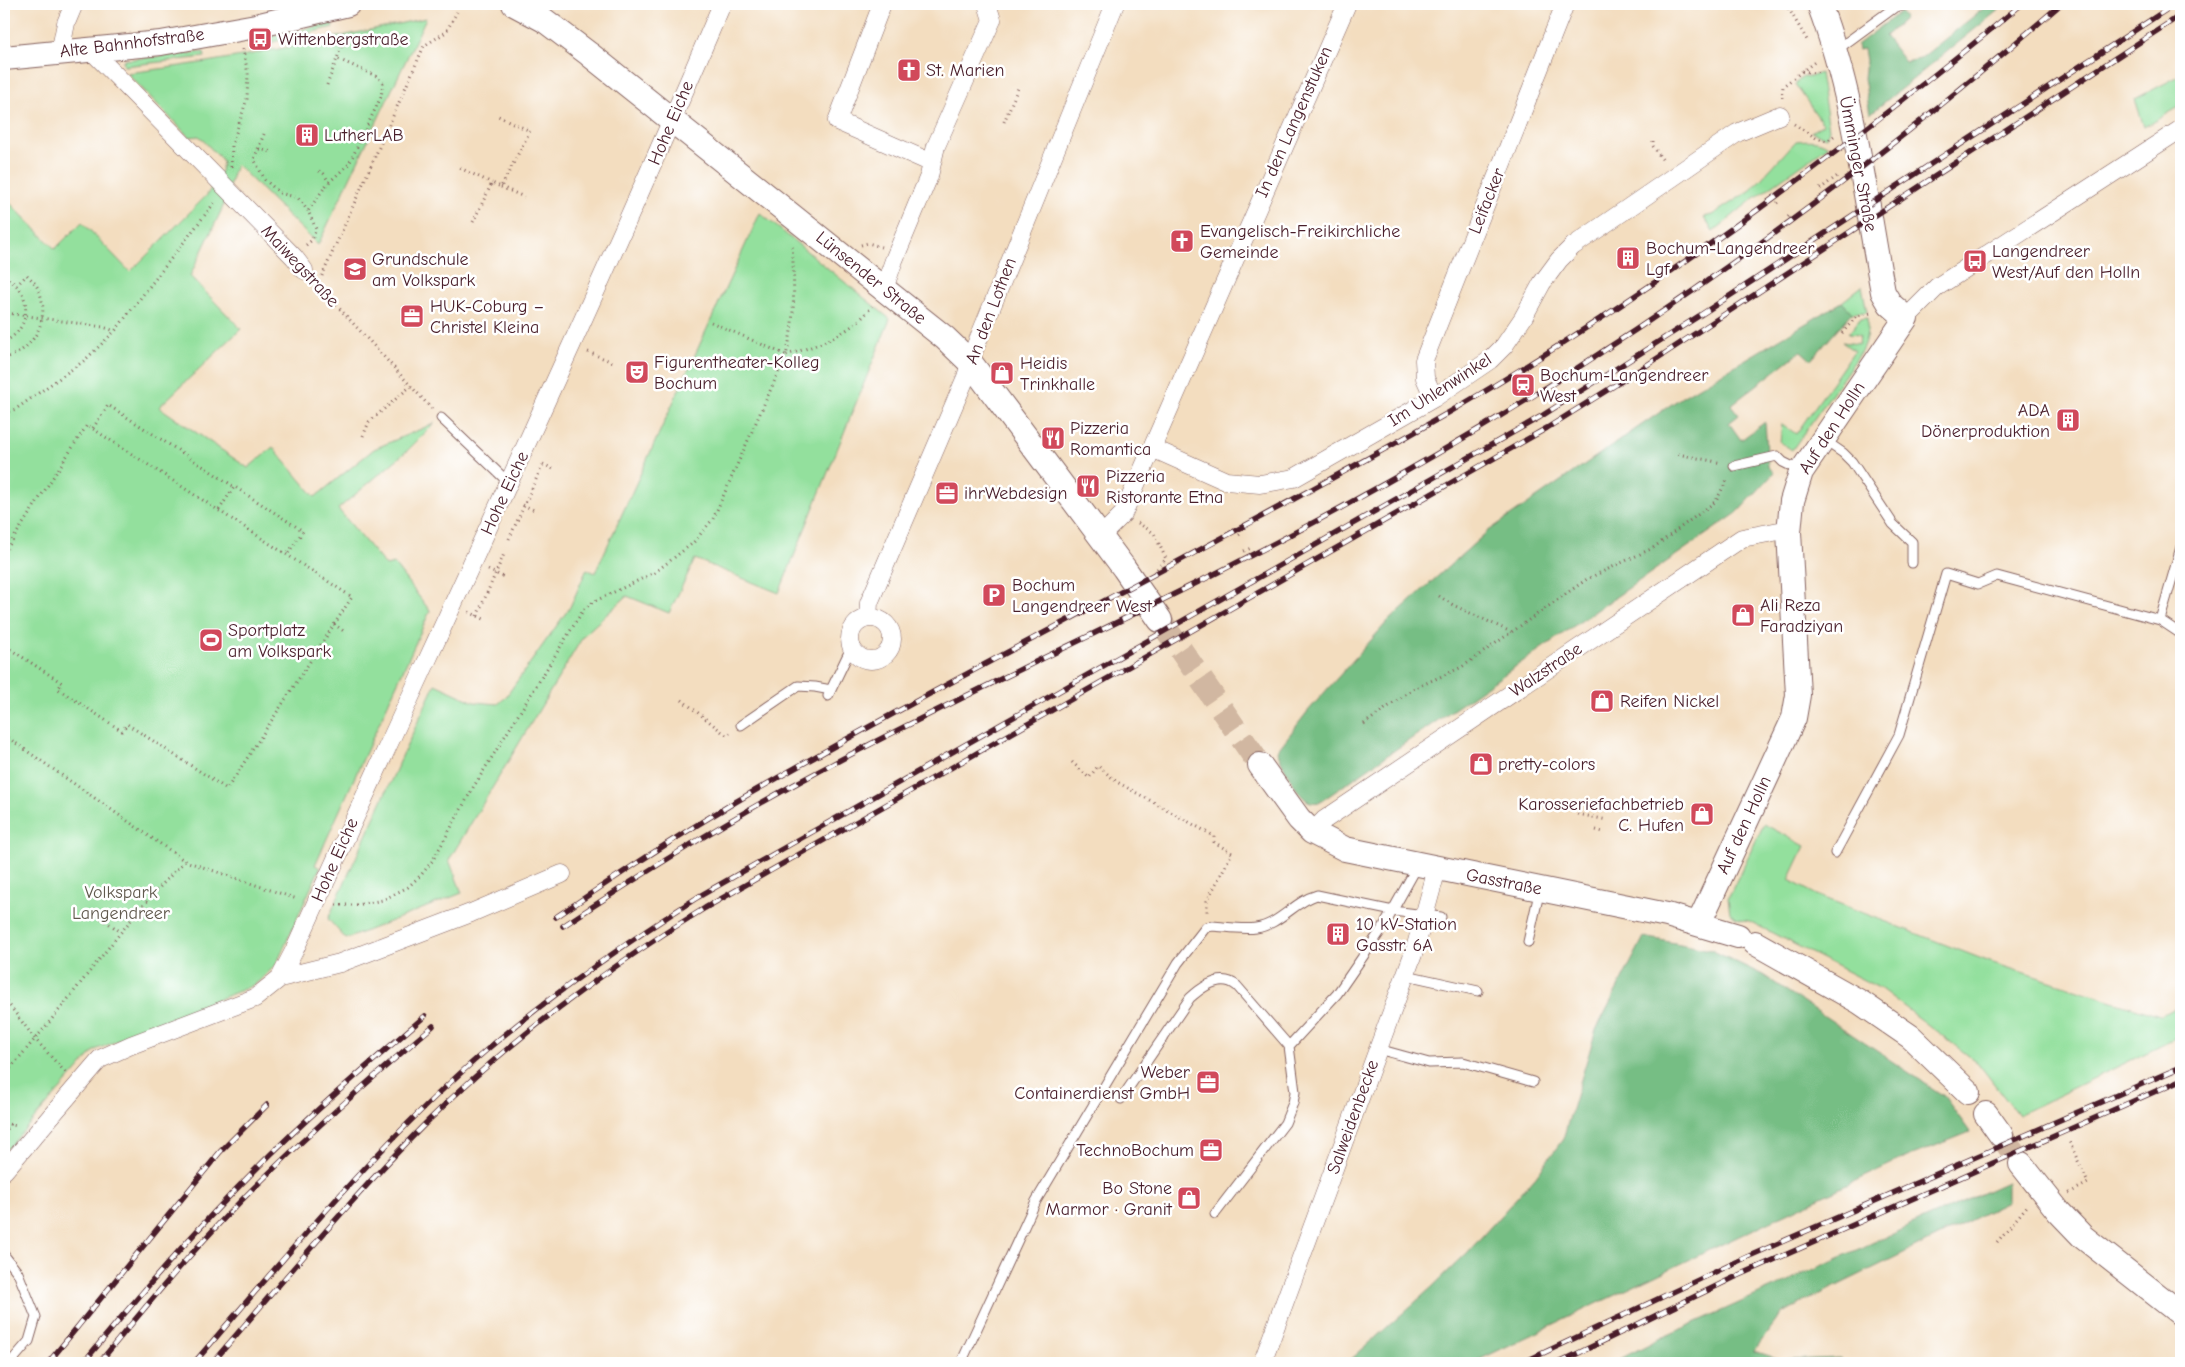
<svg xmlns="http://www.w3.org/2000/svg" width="2185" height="1367" viewBox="0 0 2185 1367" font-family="'Comic Neue',sans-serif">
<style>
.green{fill:#93e09d;stroke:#6e8064}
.forest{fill:#76be84;stroke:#606e58}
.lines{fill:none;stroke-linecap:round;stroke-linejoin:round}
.secondary-tunnel{stroke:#d1b7a1;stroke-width:24;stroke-dasharray:24 12;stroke-linecap:butt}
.lane-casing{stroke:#85625f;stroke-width:11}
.street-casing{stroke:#85625f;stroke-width:19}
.secondary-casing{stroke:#85625f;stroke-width:26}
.path{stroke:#85625f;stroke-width:3;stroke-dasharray:1 4;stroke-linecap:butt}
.lane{stroke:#fff;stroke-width:9}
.street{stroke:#fff;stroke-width:18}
.secondary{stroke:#fff;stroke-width:24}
.rail-casing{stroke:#4a1f2b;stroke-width:5.5}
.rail{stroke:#fff;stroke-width:4;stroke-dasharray:11;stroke-linecap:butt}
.labels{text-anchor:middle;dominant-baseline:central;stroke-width:5;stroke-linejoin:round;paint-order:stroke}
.poi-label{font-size:18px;fill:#4a1f2b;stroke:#fff;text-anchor:start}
.street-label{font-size:18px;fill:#4a1f2b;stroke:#fff}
.park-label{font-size:18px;fill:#60594d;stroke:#fff}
</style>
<rect width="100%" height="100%" fill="#fff"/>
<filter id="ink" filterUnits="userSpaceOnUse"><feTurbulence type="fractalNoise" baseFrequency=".02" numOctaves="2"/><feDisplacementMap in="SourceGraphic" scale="10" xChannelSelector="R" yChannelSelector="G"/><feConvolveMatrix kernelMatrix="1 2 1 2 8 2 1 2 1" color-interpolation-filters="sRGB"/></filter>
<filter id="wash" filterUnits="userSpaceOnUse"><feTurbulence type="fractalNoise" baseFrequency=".0096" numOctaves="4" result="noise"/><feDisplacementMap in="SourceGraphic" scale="20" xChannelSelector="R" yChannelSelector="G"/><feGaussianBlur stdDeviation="1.12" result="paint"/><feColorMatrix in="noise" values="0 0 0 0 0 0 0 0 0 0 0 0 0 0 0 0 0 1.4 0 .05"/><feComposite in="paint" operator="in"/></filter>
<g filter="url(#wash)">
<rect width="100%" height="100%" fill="#f3ddbf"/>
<!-- green -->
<path class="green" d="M426 18 318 245 236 164 222 209 190 276 241 329 159 407 248 468 273 447 315 497 374 449 435 423 408 450 338 509 386 566 394 564 430 611 315 865 320 868 276 965 258 982 249 987 95 1050 4 1153V197L55 249 82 222 130 272 207 195 221 171 223 161 199 136 189 137 127 73C228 62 327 39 426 18Z
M332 23 333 27 261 45 260 39Z
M204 52 205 57 124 66 123 60Z
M1820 73 1829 129 1826 137 1811 132 1823 124 1795 84 1804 76 1810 77Z
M2181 75V106L2144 127 2135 99Z
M1796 141C1806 140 1820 139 1828 146L1748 203 1713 232 1704 217 1712 215 1751 190Z
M760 213 890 319 779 593 695 559 669 613 627 596 584 635 449 860 462 893 346 939 328 919 435 684 474 702 498 704 505 698 570 607 587 569 595 573Z
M1862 286 1867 312 1852 313 1842 302Z
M1867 318C1868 333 1866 342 1859 355L1792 450 1780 442 1782 424 1796 434 1854 351 1842 342 1859 344 1860 335 1848 334 1860 319Z
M1764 824 1805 846 1789 880 1817 895 1990 962 2160 1016 2181 1004V1036L2018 1115 1978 1063 1881 989 1749 921 1736 918 1730 913 1728 898Z"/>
<!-- forest -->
<path class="forest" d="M1989 4H2006L1870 114 1864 78 1866 61 1864 49 1858 50 1857 45 1900 12 1905 18 1885 36 1905 62 1920 59Z
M1842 302 1852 313 1811 360 1801 351 1731 405 1739 415 1729 423 1741 440 1765 422 1768 466 1774 473 1737 513 1320 802C1315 803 1310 803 1305 799 1294 789 1283 765 1277 751L1308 711 1388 621 1487 532 1682 397Z
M1644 937 1711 950 1763 975 1944 1096 1970 1132 1895 1162 1472 1363H1347L1431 1288 1468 1252 1536 1176 1563 1139 1596 1030Z
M2007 1182V1202L1782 1313 1754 1351 1782 1360 1841 1358 1843 1363H1612L1657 1340Z"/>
</g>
<g filter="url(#ink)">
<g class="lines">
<!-- secondary-tunnel -->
<path class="secondary-tunnel" d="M1160 620 1260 765
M2001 1135 2021 1164"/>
<!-- lane casing -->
<g class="lane-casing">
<path id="lane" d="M1835 51 1895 7 1909 4
M441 418 509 483
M1824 440 1843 453 1852 462 1893 524 1912 542V563
M1734 466 1777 456 1783 462 1801 471
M2160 620 2181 634
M828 696 851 648
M741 725 798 686 815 687 831 690
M1835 853 1899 735 1946 574 1978 584 1997 576 2160 620 2181 547
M1528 942 1540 889
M1406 975 1478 991
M1289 1046 1337 994 1384 926 1418 865
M1378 1049 1429 1063 1463 1062 1533 1082
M1121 1099 1190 998C1203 986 1222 973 1237 986L1289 1046 1295 1092 1293 1103 1285 1123 1215 1214
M4 1255 18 1273 36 1317 29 1341 10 1363
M961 1363 1036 1201 1178 963 1206 927 1213 926C1227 927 1243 930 1256 928 1279 925 1295 901 1317 895L1393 911 1441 917"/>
</g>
<!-- street casing -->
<g class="street-casing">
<path id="street" d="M882 4 837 121 932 163
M90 49 294 257 304 270
M60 53 66 23 74 4
M884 289 894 260 929 176 936 146 992 20 987 4
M1906 318 1937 287 2181 129
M1434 398 1425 378 1424 360 1565 4
M1152 448 1226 481 1260 484 1294 478 1434 398 1490 360 1504 346 1523 318 1542 283 1559 260 1573 246 1737 133 1780 115
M1100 537 1123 514 1347 4
M868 618 869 603 966 377 974 350 1115 4
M850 639a21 21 0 1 1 42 0a21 21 0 1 1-42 0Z
M1312 832 1324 820 1742 538 1779 531 1789 532
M280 978 340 963 471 913 562 874
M4 1171 100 1059 131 1045 255 998 280 978 295 949C438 634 586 322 722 4
M1264 1363V1358L1415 949 1437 869"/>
</g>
<!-- secondary casing -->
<g class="secondary-casing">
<path id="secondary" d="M514 4 544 20 589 54 945 338 970 362 1124 568 1160 620
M4 58 161 43 256 26 348 4
M1260 765 1299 819 1312 832 1345 849 1667 915 1738 936
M1699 923 1794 718 1798 695 1789 532 1792 501 1801 472 1906 318 1890 304 1883 292C1865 196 1854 96 1819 4
M1755 943 1860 1002 1911 1037 1968 1092
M1986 1114 2001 1135
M2021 1164 2059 1212 2083 1237 2181 1314"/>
</g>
<!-- path -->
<path class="path" d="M1786 4 1807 40
M1802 71 1814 73 1818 71
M327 85 344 40 342 30
M1782 98 1783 86 1816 61
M1004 122 1018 88
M1794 124 1816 138 1827 141 1834 136
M264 134 254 159 265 180 280 193 298 198 308 211
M1653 141V146L1664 162
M259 149 272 152
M231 167 232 145 247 99 248 74 243 49
M460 168 492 183
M319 171 324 174 329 182
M501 187 524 197
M1820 189 1840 174
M1777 203 1780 201
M1788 217 1790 215
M473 222 492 183 501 187 530 131 496 115
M306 245 312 240 316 229 308 211 327 184 349 164 381 97 383 83 376 76 338 59
M861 245 868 243 881 247
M322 276 424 46 446 32 457 12
M4 277C33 290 33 328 4 342
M316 283 432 409
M4 299 7 308 4 318
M7 313 103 327 115 331
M711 322 786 355C796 319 794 280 792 243
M1842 333 1857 316 1871 313
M588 352 615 363
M4 358C33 352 51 319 39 291 37 285 32 280 27 275L17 285
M4 413 16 409 85 360 115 331 215 202
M93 428 108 405 303 531 287 555
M363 436 369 422 411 386
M1678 454 1722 463
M543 464 553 469
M523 505 534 510
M219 510 234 487
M1138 523 1154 533 1166 559 1156 570 1155 576
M1239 535 1243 532
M509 539 543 464
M1244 551 1251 548
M4 553 87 425 352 597 227 789 127 724 122 731 58 689 62 683 4 645
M488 570 504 577
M1439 596 1453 605 1511 632
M469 612 484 619
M477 616 504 554
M334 624 345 632
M682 700 726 735 730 733
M1364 724 1413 689 1462 667 1587 579 1653 548 1716 501 1728 478
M4 735 185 861 297 899
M1072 762 1089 778 1098 766 1117 782 1214 836V842L1232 853 1207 901V914
M1578 814 1607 820
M1596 830 1603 832
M336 905H357L383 900 408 887 422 874 433 860 474 786 584 609 593 602 654 573 693 543 713 519 786 355C817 346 853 333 872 306
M104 914 101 918 121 932
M4 998 35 1039 65 1072
M4 1076C21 1055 39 1035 56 1014 98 962 137 908 185 861
M4 1123 17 1126
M4 1133 11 1124
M2069 1193 2088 1183 2069 1141
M1997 1242 2028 1205"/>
<!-- lane -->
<use href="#lane" class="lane"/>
<!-- street -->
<use href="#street" class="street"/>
<!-- secondary -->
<use href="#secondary" class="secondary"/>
<!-- rail casing -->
<g class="rail-casing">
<path id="rail" d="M556 917C614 878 672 839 732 804 960 672 1198 556 1427 425 1638 305 1835 158 2022 4
M563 926C639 876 716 827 797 783 974 687 1159 607 1335 511 1596 370 1838 198 2061 4
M48 1363 220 1152 267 1105
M83 1363C138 1297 193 1232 254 1171 308 1116 367 1066 425 1016
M99 1363C151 1300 204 1236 263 1179 318 1125 375 1075 433 1026
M194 1363C288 1254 380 1141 490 1047 556 991 626 943 698 897L1540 417 1702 314 2175 4
M212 1363C283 1281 352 1197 429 1120 512 1038 606 969 705 908L1547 428 1644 367 2181 15
M1522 1363 1747 1257 2181 1067
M1558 1363 1733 1278 2181 1080"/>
</g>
<!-- rail -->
<use href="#rail" class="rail"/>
</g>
</g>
<!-- icons -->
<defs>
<g id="bus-square" transform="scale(1.25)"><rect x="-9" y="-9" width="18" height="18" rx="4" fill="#d1495b" stroke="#fff"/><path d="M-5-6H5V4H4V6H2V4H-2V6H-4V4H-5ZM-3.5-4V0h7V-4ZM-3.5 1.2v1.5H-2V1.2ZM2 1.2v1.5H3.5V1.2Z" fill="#fff"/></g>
<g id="church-square" transform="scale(1.25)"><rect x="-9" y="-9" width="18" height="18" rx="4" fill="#d1495b" stroke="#fff"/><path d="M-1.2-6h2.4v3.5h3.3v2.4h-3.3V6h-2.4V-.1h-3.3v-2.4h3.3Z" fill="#fff"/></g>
<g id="building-square" transform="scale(1.25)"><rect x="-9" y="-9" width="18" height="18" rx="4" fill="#d1495b" stroke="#fff"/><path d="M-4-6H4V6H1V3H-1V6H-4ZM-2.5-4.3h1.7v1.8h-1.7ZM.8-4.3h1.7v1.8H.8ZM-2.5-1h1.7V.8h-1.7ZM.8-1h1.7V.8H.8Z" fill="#fff"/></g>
<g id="school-square" transform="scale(1.25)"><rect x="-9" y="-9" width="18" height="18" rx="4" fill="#d1495b" stroke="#fff"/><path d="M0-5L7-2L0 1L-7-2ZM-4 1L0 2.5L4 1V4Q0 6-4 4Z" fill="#fff"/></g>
<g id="office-square" transform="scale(1.25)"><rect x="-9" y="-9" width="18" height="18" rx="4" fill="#d1495b" stroke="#fff"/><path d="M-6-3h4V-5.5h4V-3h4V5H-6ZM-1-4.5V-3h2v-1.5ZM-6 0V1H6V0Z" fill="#fff"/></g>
<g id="theatre-square" transform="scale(1.25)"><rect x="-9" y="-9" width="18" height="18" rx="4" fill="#d1495b" stroke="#fff"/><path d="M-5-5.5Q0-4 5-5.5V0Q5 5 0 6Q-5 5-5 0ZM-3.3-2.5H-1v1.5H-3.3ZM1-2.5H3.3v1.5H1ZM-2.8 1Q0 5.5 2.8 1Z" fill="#fff"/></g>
<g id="shop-square" transform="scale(1.25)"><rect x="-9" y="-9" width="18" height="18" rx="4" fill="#d1495b" stroke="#fff"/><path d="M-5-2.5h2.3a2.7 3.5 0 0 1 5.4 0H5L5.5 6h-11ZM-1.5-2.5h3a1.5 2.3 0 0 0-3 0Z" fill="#fff"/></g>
<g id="station-square" transform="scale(1.25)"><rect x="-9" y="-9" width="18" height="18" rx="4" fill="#d1495b" stroke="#fff"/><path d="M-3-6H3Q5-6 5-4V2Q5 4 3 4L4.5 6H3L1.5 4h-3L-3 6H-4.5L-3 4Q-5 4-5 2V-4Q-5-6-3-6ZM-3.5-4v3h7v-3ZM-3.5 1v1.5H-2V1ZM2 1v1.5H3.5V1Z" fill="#fff"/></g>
<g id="restaurant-square" transform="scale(1.25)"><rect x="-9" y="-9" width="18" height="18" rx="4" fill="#d1495b" stroke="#fff"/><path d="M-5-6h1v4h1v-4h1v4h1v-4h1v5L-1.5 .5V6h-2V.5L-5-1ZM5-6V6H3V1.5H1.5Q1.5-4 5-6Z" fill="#fff"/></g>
<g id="parking-square" transform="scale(1.25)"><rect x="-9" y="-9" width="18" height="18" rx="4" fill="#d1495b" stroke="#fff"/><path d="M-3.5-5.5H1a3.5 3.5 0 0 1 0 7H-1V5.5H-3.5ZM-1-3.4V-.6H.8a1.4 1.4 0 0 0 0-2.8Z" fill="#fff"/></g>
<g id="stadium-square" transform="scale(1.25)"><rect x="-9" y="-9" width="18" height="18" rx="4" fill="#d1495b" stroke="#fff"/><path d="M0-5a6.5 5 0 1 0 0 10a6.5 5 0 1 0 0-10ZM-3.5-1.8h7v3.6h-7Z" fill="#fff"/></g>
</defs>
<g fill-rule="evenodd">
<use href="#bus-square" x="260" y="39"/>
<use href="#church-square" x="909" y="70"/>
<use href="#building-square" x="307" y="135"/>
<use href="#church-square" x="1182" y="241"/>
<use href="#building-square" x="1628" y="258"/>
<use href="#bus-square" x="1975" y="261"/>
<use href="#school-square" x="355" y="269"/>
<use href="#office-square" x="412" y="316"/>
<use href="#theatre-square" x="637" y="372"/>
<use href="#shop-square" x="1002" y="373"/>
<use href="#station-square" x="1523" y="385"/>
<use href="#building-square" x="2068" y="420"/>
<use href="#restaurant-square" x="1053" y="438"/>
<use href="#restaurant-square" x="1088" y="486"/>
<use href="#office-square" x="947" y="493"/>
<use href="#parking-square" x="994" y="595"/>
<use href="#shop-square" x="1743" y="615"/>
<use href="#stadium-square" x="211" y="640"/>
<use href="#shop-square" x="1602" y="701"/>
<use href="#shop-square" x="1481" y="764"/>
<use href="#shop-square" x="1702" y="814"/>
<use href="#building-square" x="1338" y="934"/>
<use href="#office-square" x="1208" y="1082"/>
<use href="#office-square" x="1211" y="1150"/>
<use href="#shop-square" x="1189" y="1198"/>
</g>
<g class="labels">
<!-- poi labels -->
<g class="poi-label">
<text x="278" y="39">Wittenbergstraße</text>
<text x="926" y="70">St. Marien</text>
<text x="324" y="135">LutherLAB</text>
<text x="1200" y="231">Evangelisch-Freikirchliche<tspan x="1200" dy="21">Gemeinde</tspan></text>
<text x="1646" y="248">Bochum-Langendreer<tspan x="1646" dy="21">Lgf</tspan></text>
<text x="1992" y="251">Langendreer<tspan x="1992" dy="21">West/Auf den Holln</tspan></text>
<text x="372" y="259">Grundschule<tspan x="372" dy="21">am Volkspark</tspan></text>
<text x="430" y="306">HUK-Coburg –<tspan x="430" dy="21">Christel Kleina</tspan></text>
<text x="654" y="362">Figurentheater-Kolleg<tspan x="654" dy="21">Bochum</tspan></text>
<text x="1020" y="363">Heidis<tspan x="1020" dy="21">Trinkhalle</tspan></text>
<text x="1540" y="375">Bochum-Langendreer<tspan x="1540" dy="21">West</tspan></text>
<text x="2050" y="410" text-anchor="end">ADA<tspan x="2050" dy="21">Dönerproduktion</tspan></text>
<text x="1070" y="428">Pizzeria<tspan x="1070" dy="21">Romantica</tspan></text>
<text x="1106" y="476">Pizzeria<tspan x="1106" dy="21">Ristorante Etna</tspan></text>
<text x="964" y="493">ihrWebdesign</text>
<text x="1012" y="585">Bochum<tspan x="1012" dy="21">Langendreer West</tspan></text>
<text x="1760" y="605">Ali Reza<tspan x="1760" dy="21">Faradziyan</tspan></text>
<text x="228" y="630">Sportplatz<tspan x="228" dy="21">am Volkspark</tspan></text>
<text x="1620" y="701">Reifen Nickel</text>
<text x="1498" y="764">pretty-colors</text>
<text x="1684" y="804" text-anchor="end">Karosseriefachbetrieb<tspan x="1684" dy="21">C. Hufen</tspan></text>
<text x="1356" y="924">10 kV-Station<tspan x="1356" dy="21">Gasstr. 6A</tspan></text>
<text x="1190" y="1072" text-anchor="end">Weber<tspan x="1190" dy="21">Containerdienst GmbH</tspan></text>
<text x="1194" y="1150" text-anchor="end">TechnoBochum</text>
<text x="1172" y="1188" text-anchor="end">Bo Stone<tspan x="1172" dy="21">Marmor · Granit</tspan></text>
</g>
<!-- street labels -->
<g class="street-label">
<text transform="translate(132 43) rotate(-7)">Alte Bahnhofstraße</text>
<text transform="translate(1294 122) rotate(-66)">In den Langenstuken</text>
<text transform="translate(671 123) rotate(-67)">Hohe Eiche</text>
<text transform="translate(1858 164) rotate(79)">Ümminger Straße</text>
<text transform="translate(1487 201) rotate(-68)">Leifacker</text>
<text transform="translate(300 266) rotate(47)">Maiwegstraße</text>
<text transform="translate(871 278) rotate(39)">Lünsender Straße</text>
<text transform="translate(991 311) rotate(-69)">An den Lothen</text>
<text transform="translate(1440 390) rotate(-33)">Im Uhlenwinkel</text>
<text transform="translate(1832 428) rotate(-57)">Auf den Holln</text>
<text transform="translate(505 493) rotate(-65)">Hohe Eiche</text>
<text transform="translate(1546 670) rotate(-34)">Walzstraße</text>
<text transform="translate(1744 825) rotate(-65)">Auf den Holln</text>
<text transform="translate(335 860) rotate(-66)">Hohe Eiche</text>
<text transform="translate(1504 882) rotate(11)">Gasstraße</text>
<text transform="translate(1353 1117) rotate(-70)">Salweidenbecke</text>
</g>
<!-- park labels -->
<g class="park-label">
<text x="121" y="892">Volkspark<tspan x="121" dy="21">Langendreer</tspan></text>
</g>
</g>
<!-- margin -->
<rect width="2185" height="1367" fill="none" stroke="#fff" stroke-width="20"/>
</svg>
